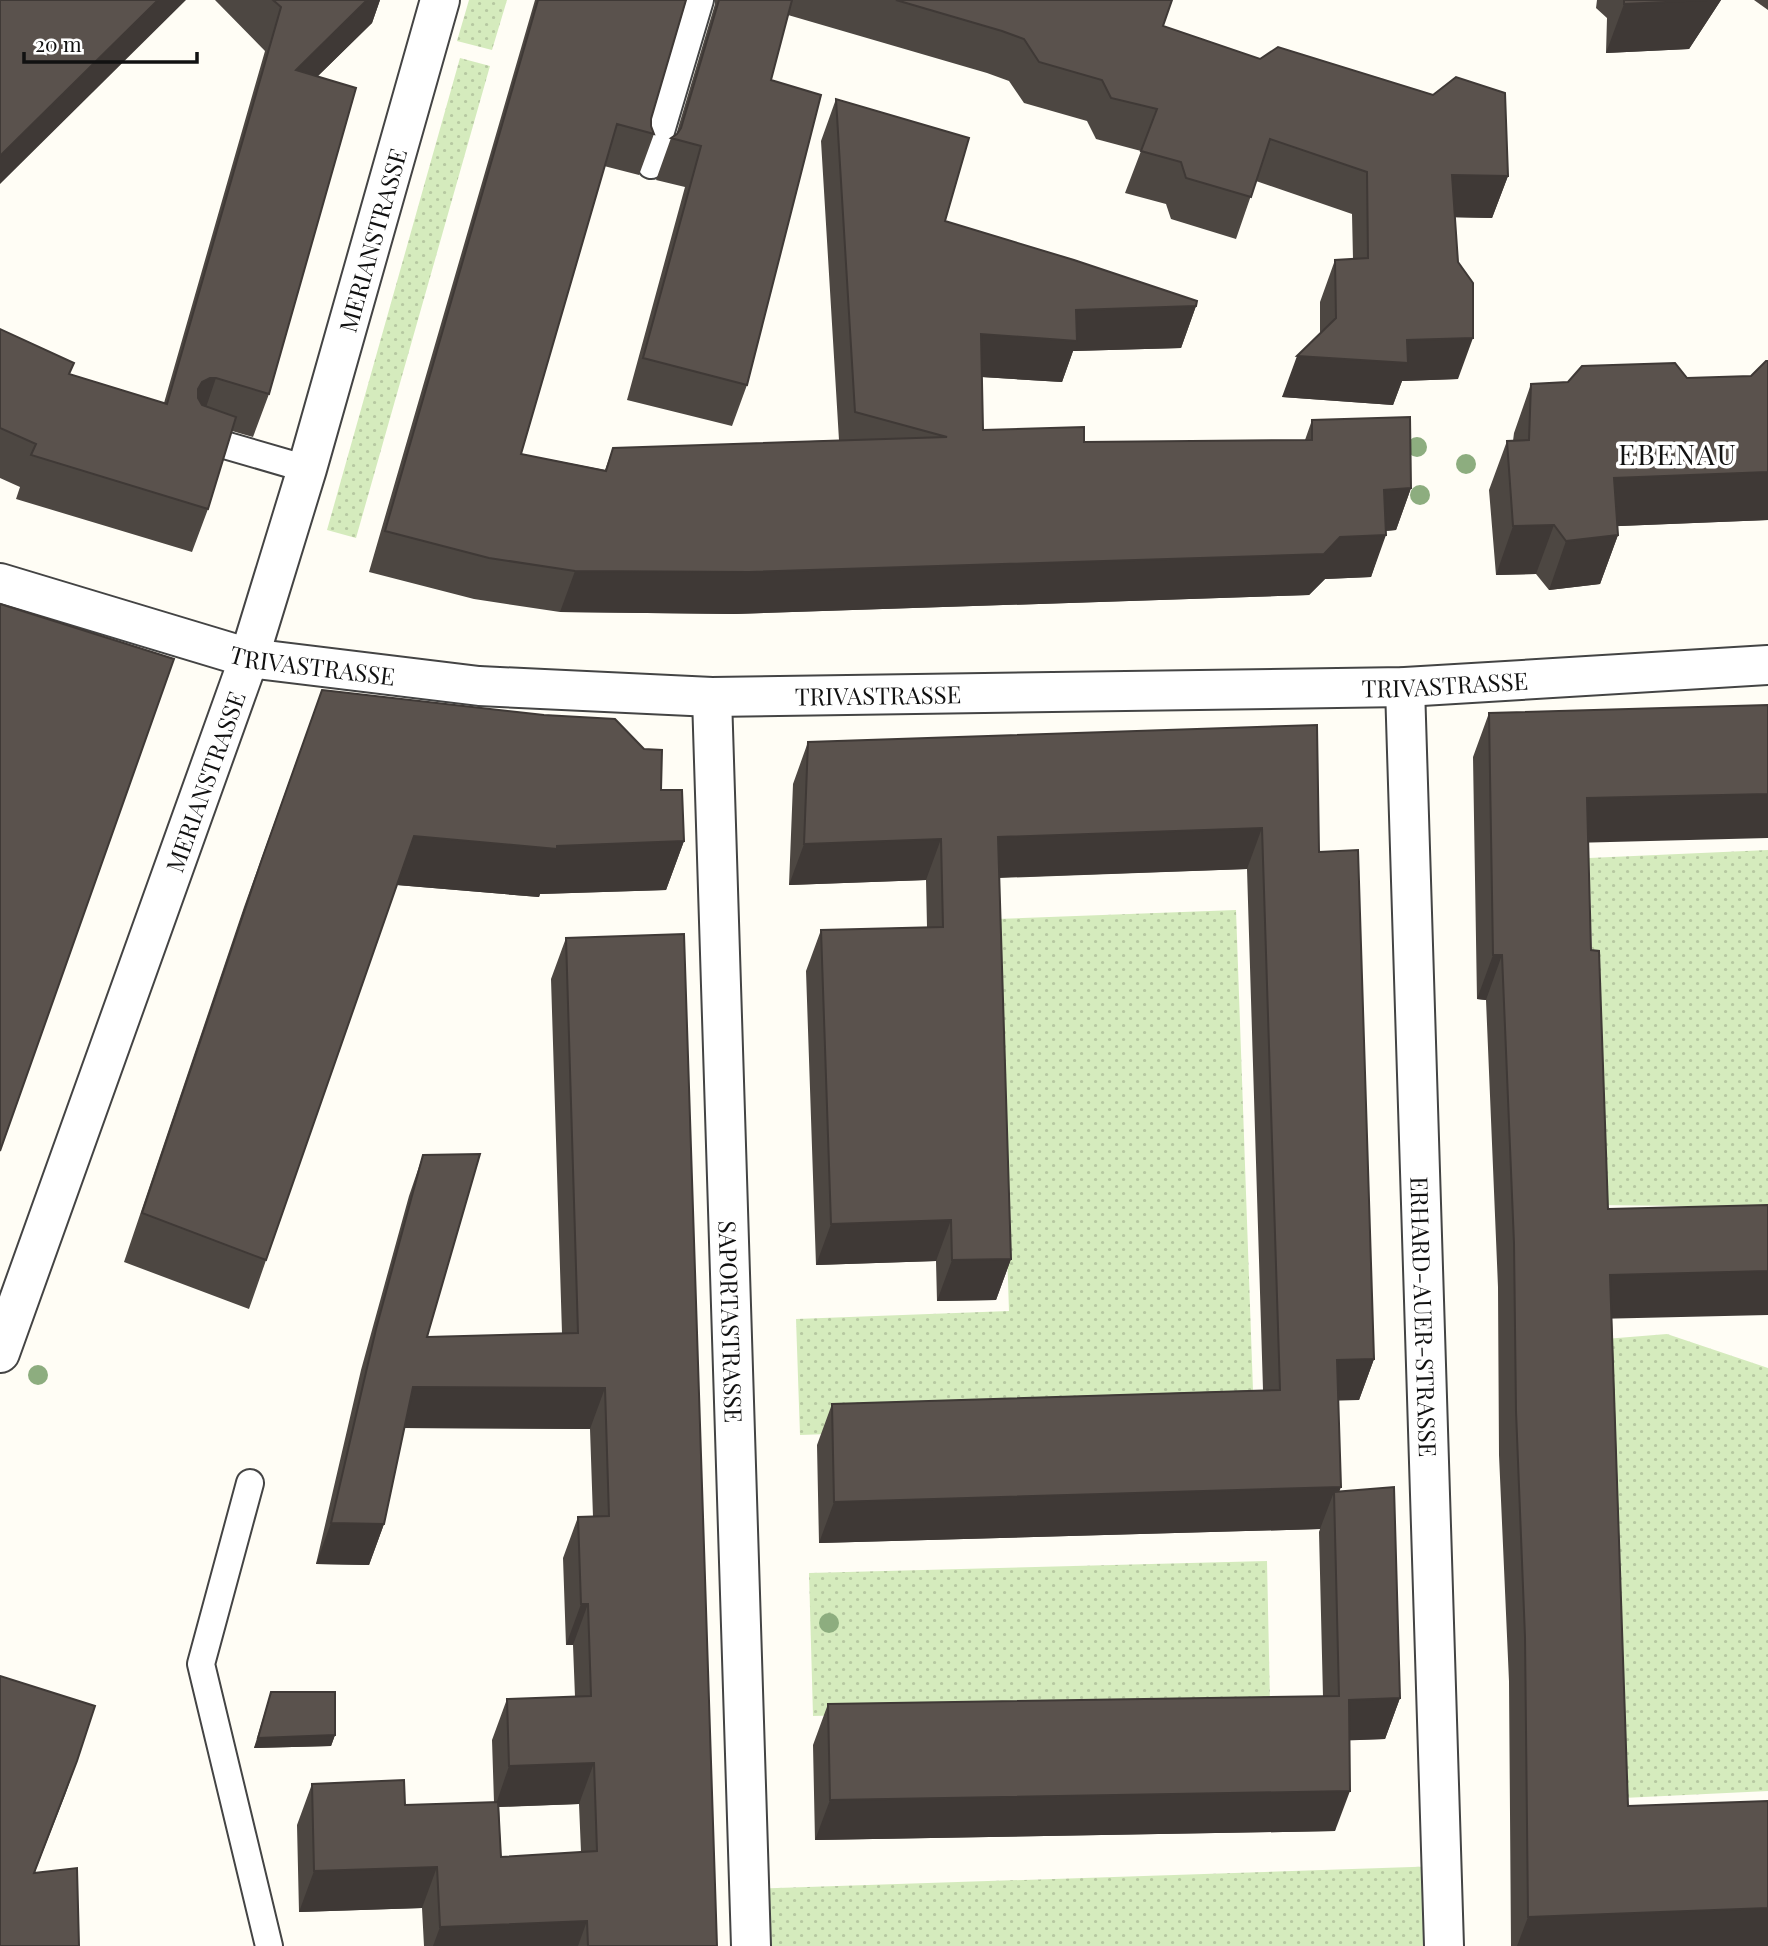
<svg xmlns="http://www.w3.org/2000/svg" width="1768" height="1946" viewBox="0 0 1768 1946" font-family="'Playfair Display',serif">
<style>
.grass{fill:url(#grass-dots)}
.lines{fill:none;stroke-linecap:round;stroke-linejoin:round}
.service-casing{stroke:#444;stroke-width:30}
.minor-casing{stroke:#444;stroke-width:42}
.service{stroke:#fff;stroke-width:26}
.minor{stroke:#fff;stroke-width:38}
.tree{fill:#8dad7f}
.wall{fill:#4d4742;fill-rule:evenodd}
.shaded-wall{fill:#3f3936}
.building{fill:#5a524d;stroke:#3f3936;stroke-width:2}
.labels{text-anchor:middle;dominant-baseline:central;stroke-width:7;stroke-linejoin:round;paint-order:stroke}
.street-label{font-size:24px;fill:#111;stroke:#fff}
.quarter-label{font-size:28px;letter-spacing:2px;fill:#111;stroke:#fff}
</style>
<defs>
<pattern id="grass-dots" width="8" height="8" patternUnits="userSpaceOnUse" patternTransform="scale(1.75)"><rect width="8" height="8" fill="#d5ebbd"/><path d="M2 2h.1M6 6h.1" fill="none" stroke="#b6c8a1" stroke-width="1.8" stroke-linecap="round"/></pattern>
</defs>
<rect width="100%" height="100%" fill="#fffdf5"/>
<!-- grass -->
<path class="grass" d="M469 0H507L492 50 457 41Z
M460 58 490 66 356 538 327 530Z
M1768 850V1207L1600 1205 1589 858Z
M1236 910 1254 1419 800 1435 796 1319 1009 1311 996 919Z
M1667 1334 1768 1368V1791L1623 1798 1605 1339Z
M1267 1561 1270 1703 813 1716 809 1573Z
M1442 1866 1444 1946H751L749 1889Z"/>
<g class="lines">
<!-- service casing -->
<g class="service-casing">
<path id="service" d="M651 165 700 0
M197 437 307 469
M250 1483 201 1664 269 1946"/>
</g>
<!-- minor casing -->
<g class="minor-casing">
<g id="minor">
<path id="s1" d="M0 583 249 658 479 686 712 697 1405 687 1768 665"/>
<path id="s2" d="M1405 687 1444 1946"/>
<path id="s3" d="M712 697 751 1946"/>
<path id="s4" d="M0 1353 249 658 307 469 440 0"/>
</g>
</g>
<!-- service -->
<use href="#service" class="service"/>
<!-- minor -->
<use href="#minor" class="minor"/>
</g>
<!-- trees -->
<g class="tree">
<circle cx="1417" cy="447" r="10"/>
<circle cx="1466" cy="464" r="10"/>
<circle cx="1420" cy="495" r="10"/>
<circle cx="38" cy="1375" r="10"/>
<circle cx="829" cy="1623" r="10"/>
</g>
<!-- wall -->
<path class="wall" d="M215 0H380L372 23 318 76 269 394 253 437 232 431 208 509 192 552 16 499 20 487 0 478V329L70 374 164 403 265 51Z
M535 0H686L651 119V126L654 134 639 175 604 166 521 454 605 470 613 448 839 440 821 141 836 99 945 221 1196 306 1181 348 1073 351 1062 382 982 377 983 430 1084 442 1305 440 1312 420 1411 488 1396 530 1386 531 1371 577 1325 579 1309 595 734 614 560 612 474 599 369 572Z
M715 0H1172L1163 26 1508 176 1492 218 1455 217 1458 379 1402 381 1393 405 1282 397 1320 333V302L1335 260 1353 259 1352 214 1256 181 1236 239 1171 219 1166 204 1125 193 1141 151 1096 139 1087 121 1024 103 1009 81 987 73 788 15 771 80 747 385 732 426 627 400 685 187 656 180 671 138 676 135 715 4Z
M1597 0H1721L1689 49 1606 53 1607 18 1596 8Z
M1754 0H1768V10Z
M1768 361V520L1618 526V535L1600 584 1549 590 1536 574 1496 575 1489 490 1507 441H1513L1514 433 1531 384 1751 376Z
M322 690 661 790 684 841 666 890 540 894 539 897 397 885 249 1309 124 1262 244 907Z
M1489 713 1588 842 1591 950 1612 1319 1628 1806 1768 1946H1511L1509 1681 1499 1455 1498 1287 1486 1000 1477 999 1473 757Z
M1317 725 1319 852 1374 1359 1359 1400H1338L1339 1491 1400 1698 1385 1739 1349 1740 1335 1831 815 1840 813 1745 828 1704 1323 1697 1319 1532 1320 1529 819 1543 817 1445 832 1404 1263 1390 1247 869 999 878 1011 1259 996 1300 937 1301 936 1261 816 1265 806 971 821 930 927 927 926 880 789 885 793 784 808 742Z
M566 938 717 1946H424L422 1908 299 1912 297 1825 312 1784 405 1805 494 1802 492 1740 507 1699 575 1697 573 1645H566L563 1558 578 1517H593L590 1429 404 1428 384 1524 369 1565 316 1564 361 1370 409 1196 423 1155 427 1337 562 1333 551 979ZM579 1804 581 1852 501 1857 499 1807Z
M271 1692 335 1735 331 1746 254 1748Z"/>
<!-- shaded-wall -->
<path class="shaded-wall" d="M158 0H186L0 184V156Z
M367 0H380L372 23 280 113 296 70Z
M1707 0H1721L1689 49 1606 53 1624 4Z
M1452 175 1508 176 1492 218 1437 217Z
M1196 306 1181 348 1073 351 1062 382 966 376 981 334 1076 310Z
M1473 338 1458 379 1402 381 1393 405 1282 397 1297 356 1407 340Z
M210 378H216L201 422H194L198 389 202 382Z
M1768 472V520L1596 527 1614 478Z
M1411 488 1396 530 1369 532 1384 490Z
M1554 525 1536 574 1496 575 1513 526Z
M1386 535 1371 577 1325 579 1309 595 734 614 560 612 575 571Z
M1618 535 1600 584 1549 590 1566 541Z
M1768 794V838L1571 843 1587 798Z
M1262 828 1247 869 983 878 998 837Z
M414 836 557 846 684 841 666 890 540 894 539 897 397 885Z
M941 839 926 880 789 885 804 844Z
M1493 955H1502L1486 1000 1477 999Z
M951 1220 936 1261 816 1265 831 1224Z
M1011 1259 996 1300 937 1301 952 1260Z
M1768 1271V1315L1594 1319 1610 1275Z
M1374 1359 1359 1400 1322 1401 1337 1360Z
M413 1387 605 1388 590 1429 398 1428Z
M1341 1487 1334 1506V1492L1320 1529 819 1543 834 1502Z
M331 1523 384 1524 369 1565 316 1564Z
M581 1604H588L573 1645H566Z
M1400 1698 1385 1739 1334 1741 1349 1700Z
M335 1735 331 1746 254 1748 258 1738Z
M77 1761 65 1795 21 1907 34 1873Z
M594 1763 579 1804 495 1807 509 1766Z
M1350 1791 1335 1831 815 1840 830 1800Z
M437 1867 422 1908 299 1912 314 1871Z
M1768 1908V1946H1517L1528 1917Z
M587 1921 578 1946H433L440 1927Z"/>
<!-- building -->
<path class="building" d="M0 0H158L0 156Z
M273 0H367L296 70 356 88 269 394 216 378H210L202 382 198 389V398L202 405 236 417 208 509 31 455 36 444 0 428V329L74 363 69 374 167 404 281 7Z
M538 0H686L651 119V126L654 134 617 124 521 454 606 471 613 448 947 437 855 412 836 99 969 138 945 221 1074 260 1197 301 1196 306 1076 310 1077 341 981 334 983 430 1084 427V442L1312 440V420L1410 417 1411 488 1384 490 1386 535 1340 537 1324 554 749 572 575 571 489 558 385 531Z
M719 0H792L771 80 821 95 747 385 643 358 701 146 671 138 677 134 681 128Z
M896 0H1172L1163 26 1260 59 1278 47 1433 95 1456 77 1505 93 1508 176 1452 175 1458 262 1473 283V338L1407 340 1408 363 1297 356 1336 318 1335 260 1368 258 1367 172 1270 139 1251 197 1186 178 1181 162 1141 151 1157 109 1111 98 1102 80 1039 62 1024 39 1002 31Z
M1624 0H1707L1624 4Z
M1766 361H1768V472L1614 478 1618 535 1566 541 1554 525 1513 526 1507 441 1529 440 1531 384 1568 382 1582 366 1675 363 1687 378 1751 376Z
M0 604 174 659 0 1151Z
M322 690 544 715 615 719 644 749 662 750 661 790H682L684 841 557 846V849L414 836 266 1260 142 1213 262 859Z
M1768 705V794L1587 798 1591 950 1599 951 1608 1209 1768 1205V1271L1610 1275 1628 1806 1768 1801V1908L1528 1917 1525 1637 1516 1411 1514 1243 1502 955H1493L1489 713Z
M1317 725 1319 852 1358 850 1374 1359 1337 1360 1341 1487 834 1502 832 1404 1280 1390 1262 828 998 837 1011 1259 952 1260 951 1220 831 1224 821 930 943 927 941 839 804 844 808 742Z
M684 934 717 1946H588L587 1921 440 1927 437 1867 314 1871 312 1784 404 1780 405 1805 498 1802 501 1857 597 1851 594 1763 509 1766 507 1699 591 1696 588 1604H581L578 1517 609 1516 605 1388 413 1387 384 1524 331 1523 376 1329 423 1155 480 1154 427 1337 578 1333 566 938Z
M1394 1487 1400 1698 1349 1700 1350 1791 830 1800 828 1704 1339 1696 1334 1492Z
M0 1676 95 1706 77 1761 34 1873 77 1868 79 1946H0Z
M271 1692H335V1735L258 1738Z"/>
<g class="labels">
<!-- street labels -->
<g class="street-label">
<text stroke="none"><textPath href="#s4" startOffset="1174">MERIANSTRASSE</textPath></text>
<text stroke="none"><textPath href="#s1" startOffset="324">TRIVASTRASSE</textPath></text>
<text stroke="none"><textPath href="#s1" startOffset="1458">TRIVASTRASSE</textPath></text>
<text stroke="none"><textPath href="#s1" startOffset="891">TRIVASTRASSE</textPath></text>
<text stroke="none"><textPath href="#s4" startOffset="607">MERIANSTRASSE</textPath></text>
<text stroke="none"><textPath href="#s2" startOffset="630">ERHARD-AUER-STRASSE</textPath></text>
<text stroke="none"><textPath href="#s3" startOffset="625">SAPORTASTRASSE</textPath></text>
</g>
<!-- quarter labels -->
<g class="quarter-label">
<text x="1678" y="453">EBENAU</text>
</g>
</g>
<!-- scale -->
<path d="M24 52v10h173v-10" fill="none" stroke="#111111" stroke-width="3.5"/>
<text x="35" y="52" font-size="21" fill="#111111" stroke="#ffffff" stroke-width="5" paint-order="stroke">20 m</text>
</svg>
